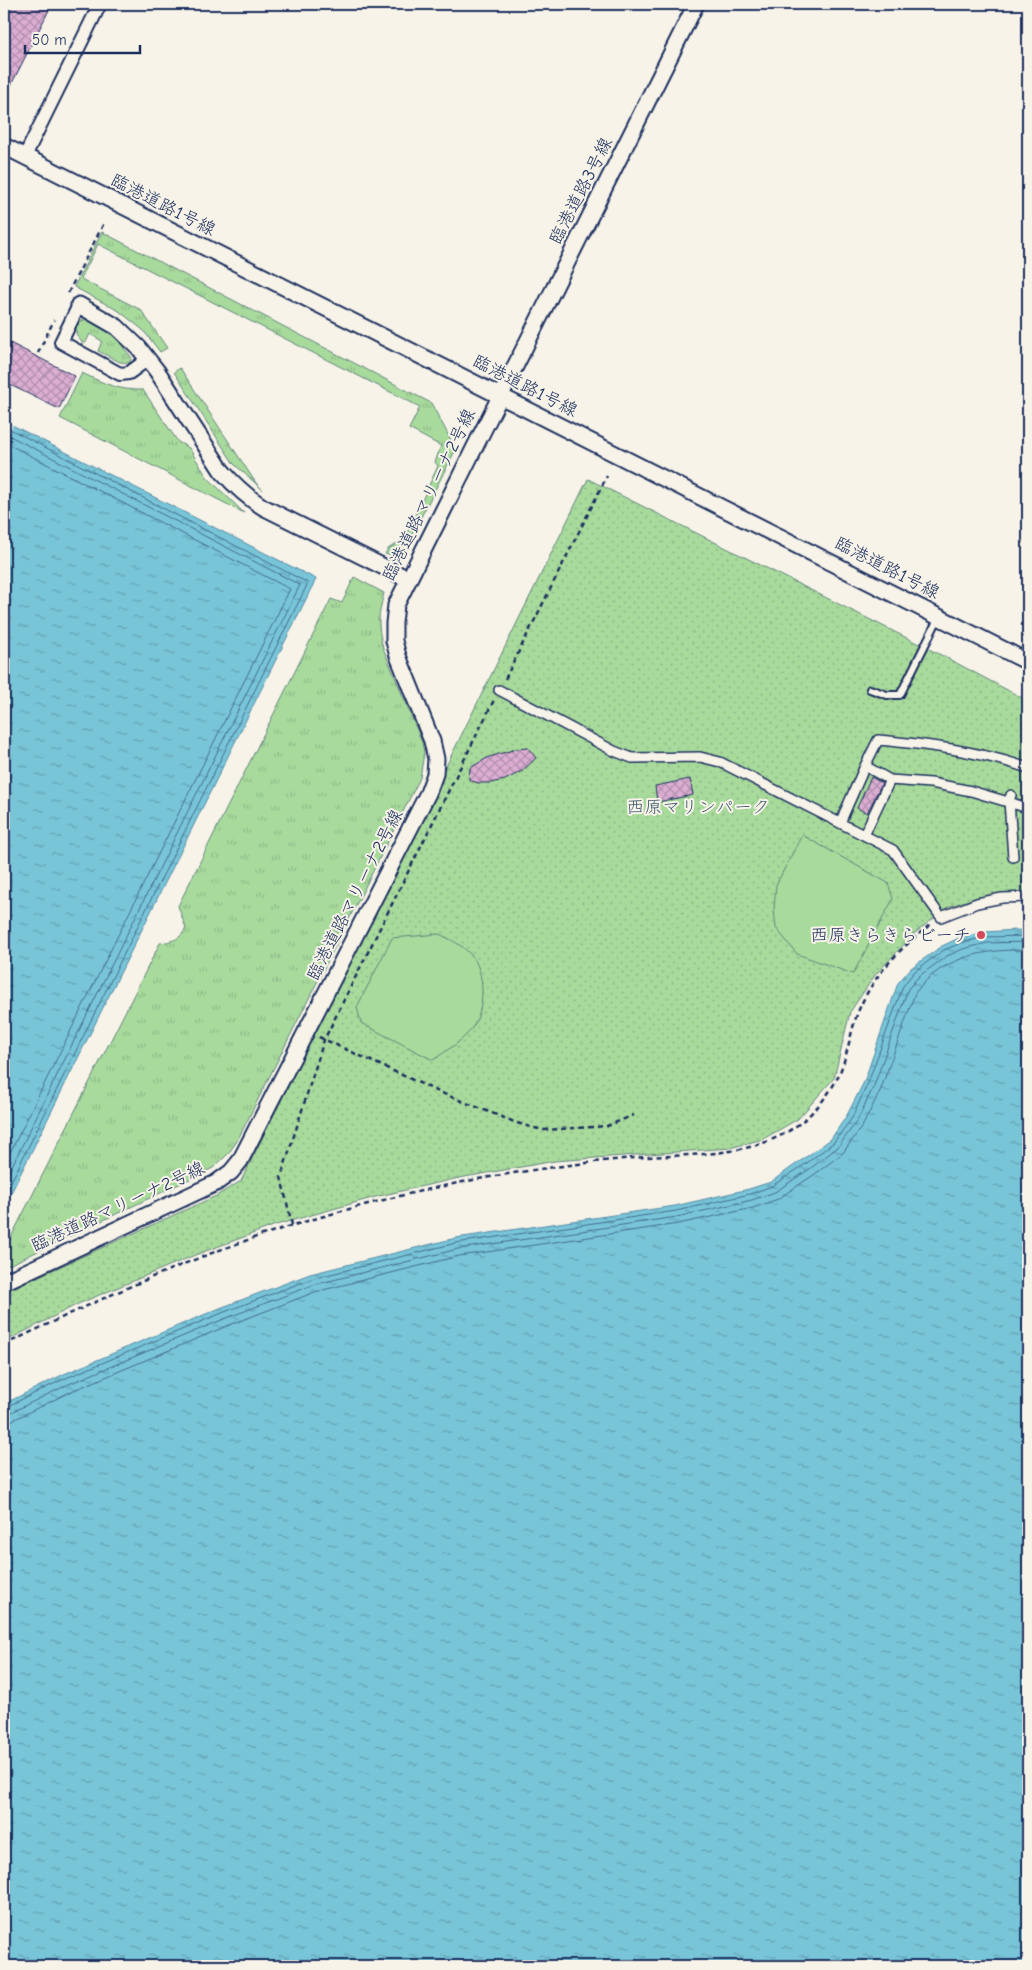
<svg xmlns="http://www.w3.org/2000/svg" width="1032" height="1970" viewBox="0 0 1032 1970" font-family="'Comic Neue','Klee One',sans-serif">
<style>
.grass{fill:url(#grass-tufts);stroke:#62847d}
.park{fill:url(#park-dots);stroke:#62847d}
.garden{fill:#a8da9c;stroke:#62847d}
.water{fill:url(#water-ripples);stroke:#5389a7}
.pier{fill:#f7f3e8}
.lines{fill:none;stroke-linecap:round;stroke-linejoin:round}
.shore{stroke:#416b8f;stroke-width:1}
.building{fill:url(#building-cross-hatch);stroke:#1b2f5e}
.service-casing{stroke:#1b2f5e;stroke-width:10}
.pedestrian-casing{stroke:#1b2f5e;stroke-width:12}
.minor-casing{stroke:#1b2f5e;stroke-width:16}
.tertiary-casing{stroke:#1b2f5e;stroke-width:19}
.path{stroke:#1b2f5e;stroke-width:2.5;stroke-dasharray:5 4;stroke-linecap:butt}
.service{stroke:#f7f3e8;stroke-width:6}
.pedestrian{stroke:#f7f3e8;stroke-width:9}
.minor{stroke:#f7f3e8;stroke-width:12}
.tertiary{stroke:#f7f3e8;stroke-width:15}
.poi-dot{fill:#d1495b;stroke:#f7f3e8;stroke-width:2}
.labels{text-anchor:middle;dominant-baseline:central;stroke-width:4;stroke-linejoin:round;paint-order:stroke}
.street-label{font-size:18px;fill:#1b2f5e;stroke:#f7f3e8}
.park-label{font-size:18px;fill:#3e5a6e;stroke:#f7f3e8}
.poi-label{font-size:18px;fill:#1b2f5e;stroke:#f7f3e8;text-anchor:end}
</style>
<defs>
<pattern id="grass-tufts" width="24" height="20" patternUnits="userSpaceOnUse" patternTransform="scale(1.25)"><rect width="24" height="20" fill="#a8da9c"/><path d="M3 7l-1-3M5 7V3M7 7l1-3M15 17l-1-3M17 17v-4M19 17l1-3" fill="none" stroke="#90bb89"/></pattern>
<pattern id="park-dots" width="8" height="8" patternUnits="userSpaceOnUse" patternTransform="scale(1.25)"><rect width="8" height="8" fill="#a8da9c"/><path d="M2 2h.1M6 6h.1" fill="none" stroke="#90bb89" stroke-width="1.8" stroke-linecap="round"/></pattern>
<pattern id="water-ripples" width="26" height="14" patternUnits="userSpaceOnUse" patternTransform="scale(1.25)"><rect width="26" height="14" fill="#79c5d8"/><path d="M2 4q2-2 4 0t4 0M15 11q2-2 4 0t4 0" fill="none" stroke="#62a0b2"/></pattern>
<pattern id="building-cross-hatch" width="8" height="8" patternUnits="userSpaceOnUse" patternTransform="scale(1.25)"><rect width="8" height="8" fill="#dbaed2"/><path d="M0 0l8 8M0 8l8-8" fill="none" stroke="#b18eae"/></pattern>
</defs>
<rect width="100%" height="100%" fill="#f7f3e8"/>
<filter id="ink" filterUnits="userSpaceOnUse"><feTurbulence type="fractalNoise" baseFrequency=".02" numOctaves="2"/><feDisplacementMap in="SourceGraphic" scale="10" xChannelSelector="R" yChannelSelector="G"/><feConvolveMatrix kernelMatrix="1 2 1 2 8 2 1 2 1" color-interpolation-filters="sRGB"/></filter>
<g filter="url(#ink)">
<!-- grass -->
<path class="grass" d="M102 232 431 403 456 449 407 544C400 553 396 557 385 554L388 549 404 539 438 466 435 462 441 446 409 429 420 407 98 244 81 279 141 310 167 348 160 352 143 330 119 311 74 287Z
M86 319 111 332 132 358 129 363 120 362 98 351 102 341 90 334 85 344C77 339 74 332 77 323Z
M180 368 256 483 263 490 234 464 174 372Z
M82 373C103 383 120 391 143 390L178 442 189 448 207 477 244 513 60 418Z
M354 577 384 593C378 617 377 623 383 648L422 742 424 753 420 778 237 1141 228 1154 213 1168 11 1264 4 1266V1251L160 943C173 941 180 940 186 928L178 906 331 599 342 603Z"/>
<!-- park -->
<path class="park" d="M588 479 947 658 1028 701V893H1004L974 898 948 907 915 933 875 975 850 1012 834 1078 798 1119 763 1139 730 1148 555 1161 459 1178 379 1196 276 1225 195 1255 78 1304 4 1342V1292L216 1196 241 1181Z"/>
<!-- garden -->
<path class="garden" d="M802 835 888 883 893 899 853 974 797 954 776 928 774 909 776 885Z
M439 934C452 940 462 945 471 955 486 971 485 1011 472 1028 463 1041 446 1051 433 1060L361 1023 357 1007 392 938Z"/>
<!-- water -->
<path class="water" d="M4 421 316 579 4 1207Z
M1016 930 1028 931V1966H4V1404L64 1374 220 1308 310 1274 456 1238 675 1206 749 1189 771 1182 831 1139 847 1115 864 1082 898 983 911 968 942 946 959 938 985 932Z"/>
<!-- pier -->
<path class="pier" d="M4 421 13 425 4 444Z"/>
<g class="lines">
<!-- shore -->
<path class="shore" d="M4 426 308 583 4 1196
M4 433 300 585 4 1182
M4 442 290 589 4 1165
M4 1408 66 1378 222 1313 311 1279 456 1243 676 1211 750 1194 772 1186 807 1163 834 1142 852 1118 868 1083 903 986 915 971 944 950 961 943 985 937 1028 936
M4 1414 10 1413 69 1384 224 1319 313 1285 458 1249 677 1217 752 1200 775 1192 811 1168 838 1147 857 1121 874 1086 908 989 919 976 947 956 963 949 987 943 1028 942
M4 1422 13 1420 72 1391 227 1326 315 1292 459 1256 678 1224 753 1208 778 1199 815 1174 843 1153 863 1125 881 1089 915 993C943 956 985 949 1028 950"/>
</g>
<!-- building -->
<path class="building" d="M4 4H52L4 99Z
M4 340 75 376 59 409 4 382Z
M528 748 536 758 522 771 505 780 490 783H478L469 780 470 768 489 757 516 749Z
M871 777 882 783 867 813 857 808Z
M690 779 693 795 657 802 655 786Z"/>
<g class="lines">
<!-- service casing -->
<g class="service-casing">
<path id="service" d="M870 689 887 695H900L939 617"/>
</g>
<!-- pedestrian casing -->
<g class="pedestrian-casing">
<path id="pedestrian" d="M499 690 614 751 632 758 700 757 720 762 840 823
M865 766 840 823 893 850 941 917 977 903 1002 898 1028 897
M1028 768C977 751 932 745 878 740L865 766 890 780 931 783 971 791 1028 808
M1011 795 1009 801 1013 857
M864 835 890 780"/>
</g>
<!-- minor casing -->
<g class="minor-casing">
<path id="minor" d="M25 156 100 4
M79 305 61 342 120 374 129 373 148 359"/>
</g>
<!-- tertiary casing -->
<g class="tertiary-casing">
<path id="tertiary" d="M4 146 1028 662
M79 305 117 327 139 348 157 371 222 471C235 486 247 497 263 507L408 579
M4 1282 216 1183 231 1172 240 1161 428 793 435 774 436 759 432 741 398 656 394 641V623L396 605 696 4"/>
</g>
<!-- path -->
<path class="path" d="M68 293 104 223
M38 353 54 320
M505 679 607 476
M319 1037 439 1092 517 1123 534 1128 544 1130 607 1126 634 1115
M292 1225 281 1177 324 1040 494 700
M4 1345C98 1300 194 1255 294 1225 353 1207 412 1192 473 1180 522 1171 573 1164 623 1159 676 1153 740 1160 787 1132 809 1119 830 1096 840 1072 849 1051 851 1026 861 1005 876 972 903 946 931 924"/>
<!-- service -->
<use href="#service" class="service"/>
<!-- pedestrian -->
<use href="#pedestrian" class="pedestrian"/>
<!-- minor -->
<use href="#minor" class="minor"/>
<!-- tertiary -->
<use href="#tertiary" class="tertiary"/>
</g>
</g>
<!-- markers -->
<circle class="poi-dot" cx="981" cy="935" r="5"/>
<g class="labels">
<!-- street labels -->
<g class="street-label">
<text transform="translate(581 191) rotate(-63)">臨港道路3号線</text>
<text transform="translate(163 205) rotate(27)">臨港道路1号線</text>
<text transform="translate(525 386) rotate(27)">臨港道路1号線</text>
<text transform="translate(429 495) rotate(-64)">臨港道路マリーナ2号線</text>
<text transform="translate(887 568) rotate(27)">臨港道路1号線</text>
<text transform="translate(355 895) rotate(-63)">臨港道路マリーナ2号線</text>
<text transform="translate(118 1207) rotate(-25)">臨港道路マリーナ2号線</text>
</g>
<!-- park labels -->
<g class="park-label">
<text x="698" y="807">西原マリンパーク</text>
</g>
<!-- poi labels -->
<g class="poi-label">
<text x="971" y="935">西原きらきらビーチ</text>
</g>
</g>
<!-- margin -->
<rect width="1032" height="1970" fill="none" stroke="#f7f3e8" stroke-width="20"/>
<rect x="10" y="10" width="1012" height="1950" fill="none" stroke="#1b2f5e" stroke-width="2" filter="url(#ink)"/>
<!-- scale -->
<path d="M25 45v8h115v-8" fill="none" stroke="#1b2f5e" stroke-width="2.5"/>
<text x="32" y="45" font-size="15" fill="#1b2f5e" stroke="#f7f3e8" stroke-width="4" paint-order="stroke">50 m</text>
</svg>
